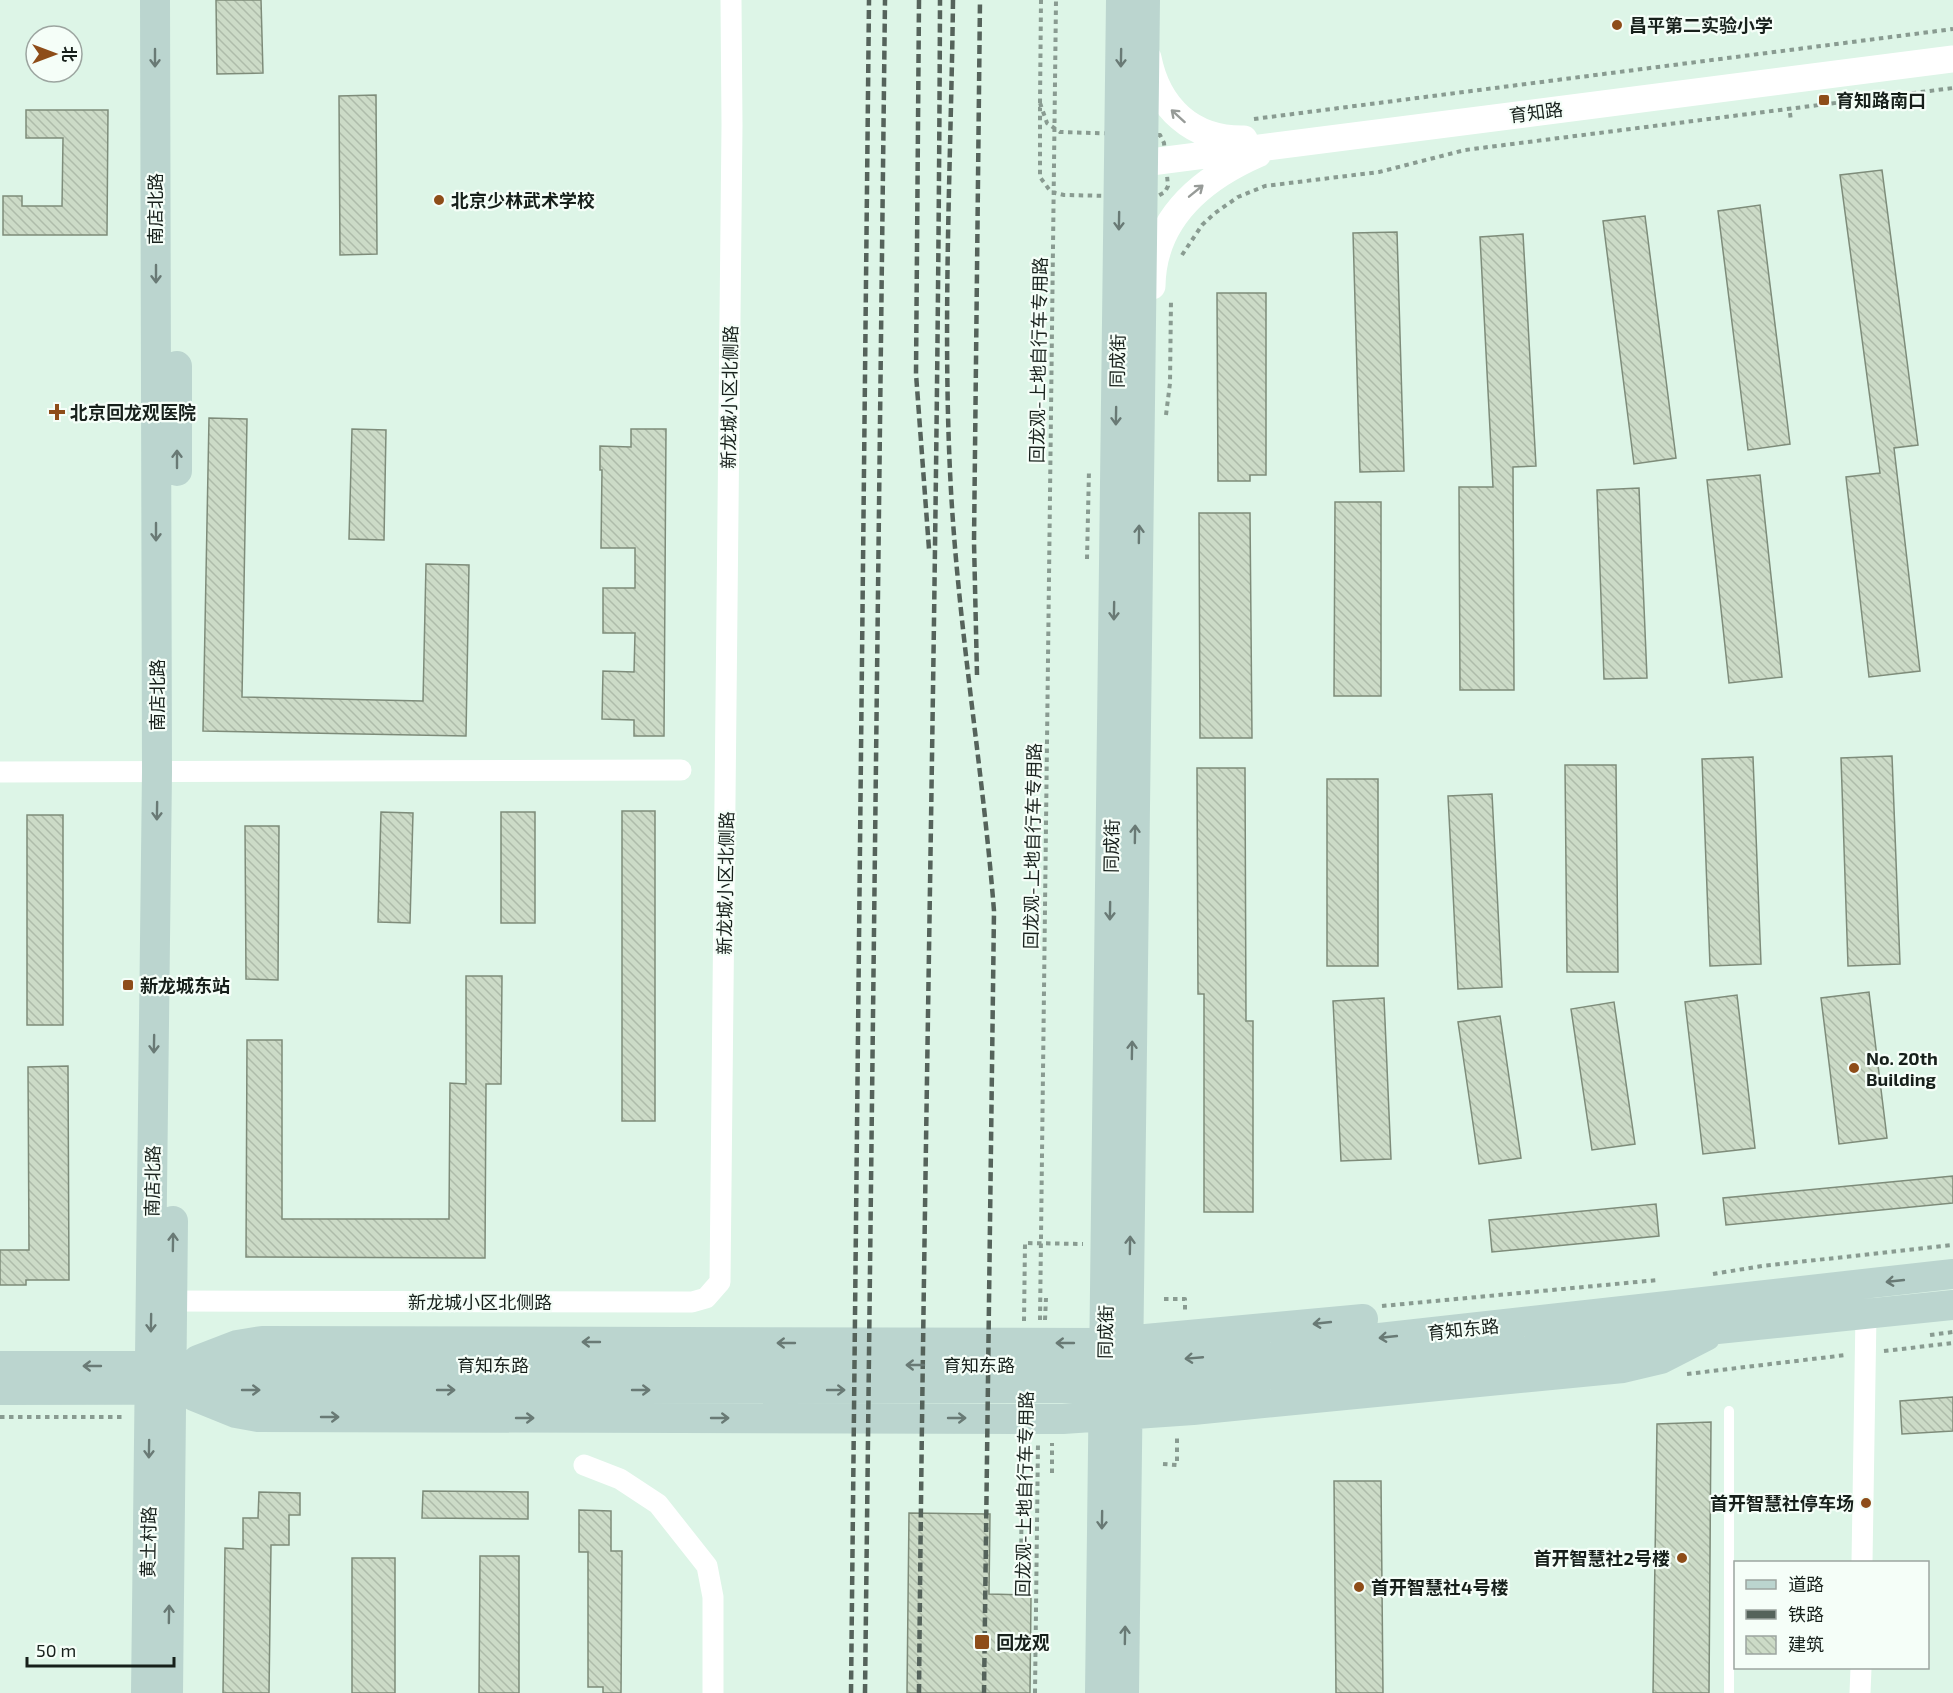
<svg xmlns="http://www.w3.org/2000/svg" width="1953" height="1693" viewBox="0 0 1953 1693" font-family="'Exo 2','Noto Sans SC',sans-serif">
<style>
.building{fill:url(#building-back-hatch);stroke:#7e8c7a;stroke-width:1.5}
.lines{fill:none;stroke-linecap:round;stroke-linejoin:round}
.path{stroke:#899b91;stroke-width:4;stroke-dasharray:4.5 4.5;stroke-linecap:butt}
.service{stroke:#fff;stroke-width:10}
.minor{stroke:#fff;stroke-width:21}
.tertiary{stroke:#fff;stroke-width:27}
.secondary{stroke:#bbd5cf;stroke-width:30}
.rail{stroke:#55635b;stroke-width:4.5;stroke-dasharray:9 4.5;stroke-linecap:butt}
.oneway{stroke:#697a75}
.oneway2{stroke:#979b98}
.poi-dot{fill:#8e4d19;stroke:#f5fef8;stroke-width:2}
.labels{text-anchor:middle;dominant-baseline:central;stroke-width:4.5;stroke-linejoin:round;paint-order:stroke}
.poi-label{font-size:18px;font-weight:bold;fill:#17201b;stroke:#f5fef8;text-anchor:start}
.street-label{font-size:18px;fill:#17201b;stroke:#f5fef8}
</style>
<defs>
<pattern id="building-back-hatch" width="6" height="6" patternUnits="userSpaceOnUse" patternTransform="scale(1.5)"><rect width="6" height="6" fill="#ccdbc7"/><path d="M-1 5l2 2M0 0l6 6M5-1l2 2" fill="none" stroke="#aebcaa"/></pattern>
</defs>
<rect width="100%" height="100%" fill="#ddf5e7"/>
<!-- building -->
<path class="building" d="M216 0H261L263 73 217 74Z
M376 95 377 254 340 255 339 96Z
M26 110H108L107 235H3V196H22V206H62L63 138H26Z
M1882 170 1918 445 1894 448 1920 671 1869 677 1846 477 1880 473 1840 175Z
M1760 205 1790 444 1748 450 1718 211Z
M1645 216 1676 458 1634 464 1603 221Z
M1397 232 1404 471 1360 472 1353 233Z
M1523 234 1536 466 1513 467 1514 690H1460L1459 487H1493L1480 237Z
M1217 293H1266V475H1250V481H1218Z
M209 418 247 419 242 697 423 701 426 564 469 565 466 736 203 731Z
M352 429 386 430 384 540 349 539Z
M631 429H666L664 736H634V720L602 719 603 671 634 672 635 633H603V588H635V548H601L602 470H600V446L631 447Z
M1760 475 1782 677 1729 683 1707 480Z
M1639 488 1647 678 1604 679 1597 490Z
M1335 502H1381V696H1334Z
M1199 513H1250L1252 738H1200Z
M1892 756 1900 964 1848 966 1841 758Z
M1753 757 1761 964 1710 966 1702 759Z
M1565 765H1616L1618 972H1567Z
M1197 768H1245L1246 1021H1253V1212H1204V994H1198Z
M1327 779H1378V966H1327Z
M1492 794 1502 987 1458 989 1448 796Z
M622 811H655V1121H622Z
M381 812 413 813 410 923 378 922Z
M501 812H535V923H501Z
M27 815H63V1025H27Z
M245 826H279L278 980 246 979Z
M466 976H502L501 1084H486L485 1258 246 1257 247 1040H282V1219H449L450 1083 466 1084Z
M1869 992 1887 1138 1839 1144 1821 998Z
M1737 995 1755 1148 1703 1154 1685 1002Z
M1384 998 1391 1159 1341 1161 1333 1001Z
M1614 1002 1635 1144 1592 1150 1571 1009Z
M1500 1016 1521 1158 1479 1164 1458 1022Z
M68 1066 69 1280H26V1285H0V1250H29L28 1067Z
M1953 1176V1203L1726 1225 1723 1198Z
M1656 1204 1659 1236 1492 1252 1489 1220Z
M1953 1397V1431L1902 1434 1900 1401Z
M1711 1422 1709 1693H1653L1657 1424Z
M1334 1481H1381L1383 1693H1336Z
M423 1491 528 1492V1519L422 1518Z
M259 1492 300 1493V1515H289V1545H271L269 1693H223L225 1548 243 1549V1518H258Z
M579 1510 611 1511V1551H622L621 1693H603V1687H588V1552H579Z
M909 1513 990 1514 989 1594 1031 1595 1030 1693H907Z
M480 1556H519V1693H479Z
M352 1558H395V1693H352Z"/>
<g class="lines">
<!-- path -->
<path class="path" d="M1040 103 1047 123 1060 132 1160 135 1164 143 1168 186 1165 192 1156 197 1064 195 1051 192 1040 177Z
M1040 103 1041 0
M1860 104 1861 113
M1790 113 1791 121
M1254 119 1953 29
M1182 255 1202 225 1215 213 1238 197 1265 186 1379 172 1465 150 1953 88
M1166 415 1170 383 1171 300
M1087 559 1089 470
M1713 1274 1762 1266 1953 1245
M1164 1299H1185V1312
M1382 1306 1658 1280
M1040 1320 1056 0
M1045 1320 1046 1298
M1024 1321 1025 1243 1083 1244
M1930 1335 1953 1332
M1884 1351 1953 1343
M1687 1374 1846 1355
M0 1417H125
M1163 1464 1177 1465V1435
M1052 1473V1443
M1021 1579 1022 1443
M1035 1693 1038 1442"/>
<!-- service -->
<path class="service" d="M1729 1693V1411"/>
<!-- minor -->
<path class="minor" d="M0 772 681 770
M172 1301 692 1302 706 1298 720 1282 732 125 731 0
M584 1465 620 1479 658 1504 707 1566 713 1597V1693
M1862 1562 1866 1314
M1860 1693 1861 1668"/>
<!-- tertiary -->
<path class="tertiary" d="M1148 58C1158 108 1192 140 1244 139
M1121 162 1143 163 1953 59
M1152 286C1153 219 1201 179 1258 154"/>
<!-- secondary -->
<path class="secondary" d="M177 366V471
M198 1360 237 1345 262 1341 1102 1343 1363 1319
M0 1366 1063 1365 1234 1354 1953 1274
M0 1390 1102 1388 1191 1383 1953 1305
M194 1396 236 1413 258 1417 1063 1419 1193 1410 1623 1368 1661 1359 1706 1336
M146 1693 157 772 155 0
M168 1693 173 1221
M1100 1693 1121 0
M1124 1693 1145 0"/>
<!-- rail -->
<path class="rail" d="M919 0 916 374 929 549
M953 0C951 163 942 328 951 491 959 632 983 771 994 911L984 1693
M977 675 974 542 980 0
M851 1693 869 0
M865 1693 885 0
M919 1693C924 1129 938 564 940 0"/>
</g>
<!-- one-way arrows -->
<defs><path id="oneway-shaft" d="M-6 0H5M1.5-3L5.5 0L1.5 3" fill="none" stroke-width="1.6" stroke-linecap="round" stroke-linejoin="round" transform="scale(1.5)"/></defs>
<g class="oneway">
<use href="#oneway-shaft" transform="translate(155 58) rotate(90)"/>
<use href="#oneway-shaft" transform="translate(1121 58) rotate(91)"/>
<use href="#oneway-shaft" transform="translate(1119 221) rotate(91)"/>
<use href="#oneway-shaft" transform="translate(156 274) rotate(90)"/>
<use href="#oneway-shaft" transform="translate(1116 416) rotate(91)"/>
<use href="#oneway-shaft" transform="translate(177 459) rotate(-90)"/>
<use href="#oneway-shaft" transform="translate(156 532) rotate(90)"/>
<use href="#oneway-shaft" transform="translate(1139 534) rotate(-89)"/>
<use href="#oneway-shaft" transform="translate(1114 611) rotate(91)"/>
<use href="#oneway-shaft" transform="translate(157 811) rotate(91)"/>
<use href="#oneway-shaft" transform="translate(1135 834) rotate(-89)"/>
<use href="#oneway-shaft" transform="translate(1110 911) rotate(91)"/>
<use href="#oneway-shaft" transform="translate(154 1044) rotate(91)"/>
<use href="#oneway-shaft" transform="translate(1132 1050) rotate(-89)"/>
<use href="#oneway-shaft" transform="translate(173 1242) rotate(-89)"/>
<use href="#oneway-shaft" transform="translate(1130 1245) rotate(-89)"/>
<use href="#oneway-shaft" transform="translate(1895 1281) rotate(174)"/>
<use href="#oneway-shaft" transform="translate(151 1323) rotate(91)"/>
<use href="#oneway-shaft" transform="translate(1322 1323) rotate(174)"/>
<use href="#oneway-shaft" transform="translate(1388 1337) rotate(174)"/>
<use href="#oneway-shaft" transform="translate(591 1342) rotate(-180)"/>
<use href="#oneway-shaft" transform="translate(786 1343) rotate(-180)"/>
<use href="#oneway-shaft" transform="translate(1065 1343) rotate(180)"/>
<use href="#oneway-shaft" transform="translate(1194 1358) rotate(175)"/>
<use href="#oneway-shaft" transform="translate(915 1365) rotate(180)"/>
<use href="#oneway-shaft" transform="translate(92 1366) rotate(180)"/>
<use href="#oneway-shaft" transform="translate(251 1390)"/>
<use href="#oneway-shaft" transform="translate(446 1390)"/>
<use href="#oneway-shaft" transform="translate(641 1390)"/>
<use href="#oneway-shaft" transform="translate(836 1390)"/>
<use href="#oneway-shaft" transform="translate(330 1417)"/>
<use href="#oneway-shaft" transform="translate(525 1418)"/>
<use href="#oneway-shaft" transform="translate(720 1418)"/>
<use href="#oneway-shaft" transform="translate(957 1418)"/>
<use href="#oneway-shaft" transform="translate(149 1449) rotate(91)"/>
<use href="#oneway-shaft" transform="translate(1102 1520) rotate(91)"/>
<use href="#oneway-shaft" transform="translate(169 1614) rotate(-89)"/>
<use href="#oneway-shaft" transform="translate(1125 1635) rotate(-89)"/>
</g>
<g class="oneway2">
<use href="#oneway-shaft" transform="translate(1178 116) rotate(-138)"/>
<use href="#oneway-shaft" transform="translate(1196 191) rotate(-39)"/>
</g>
<!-- markers -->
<g class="poi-dot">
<circle cx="1617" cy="25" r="6"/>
<rect x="1818" y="94" width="12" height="12" rx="3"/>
<circle cx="439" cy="200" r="6"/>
<path d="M54 403h6v6h6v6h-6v6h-6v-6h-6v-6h6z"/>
<rect x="122" y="979" width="12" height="12" rx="3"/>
<circle cx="1854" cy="1068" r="6"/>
<circle cx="1866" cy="1503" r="6"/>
<circle cx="1682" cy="1558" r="6"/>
<circle cx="1359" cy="1587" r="6"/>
<rect x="974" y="1634" width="16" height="16" rx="3"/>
</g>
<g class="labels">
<!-- poi labels -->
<g class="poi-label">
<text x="1629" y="25">昌平第二实验小学</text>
<text x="1836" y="100">育知路南口</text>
<text x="451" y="200">北京少林武术学校</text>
<text x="70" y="412">北京回龙观医院</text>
<text x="140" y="985">新龙城东站</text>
<text x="1866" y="1058">No. 20th<tspan x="1866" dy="21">Building</tspan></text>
<text x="1854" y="1503" text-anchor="end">首开智慧社停车场</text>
<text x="1670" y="1558" text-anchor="end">首开智慧社2号楼</text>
<text x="1371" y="1587">首开智慧社4号楼</text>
<text x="996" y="1642">回龙观</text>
</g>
<!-- street labels -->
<g class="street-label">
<text transform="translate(1536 112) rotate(-7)">育知路</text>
<text transform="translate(155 209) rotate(-90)">南店北路</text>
<text transform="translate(1038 360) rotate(-89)">回龙观-上地自行车专用路</text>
<text transform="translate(1117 361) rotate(-89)">同成街</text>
<text transform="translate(729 397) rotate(-89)">新龙城小区北侧路</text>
<text transform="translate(157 695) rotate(-90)">南店北路</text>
<text transform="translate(1032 846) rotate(-89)">回龙观-上地自行车专用路</text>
<text transform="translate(1111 846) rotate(-89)">同成街</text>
<text transform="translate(725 883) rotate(-89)">新龙城小区北侧路</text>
<text transform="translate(152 1181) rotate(-89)">南店北路</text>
<text x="480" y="1302">新龙城小区北侧路</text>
<text transform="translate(1463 1329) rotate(-6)">育知东路</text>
<text transform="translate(1105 1332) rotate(-89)">同成街</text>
<text x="493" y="1365">育知东路</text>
<text x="979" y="1365">育知东路</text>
<text transform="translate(1024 1494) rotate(-89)">回龙观-上地自行车专用路</text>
<text transform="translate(148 1542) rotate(-89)">黄土村路</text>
</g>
</g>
<!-- legend -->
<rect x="1734" y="1561" width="195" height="108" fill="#f5fef8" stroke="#9ca5a0" stroke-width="1.5"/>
<rect x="1746" y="1580" width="30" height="9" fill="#bbd5cf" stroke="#9ca5a0" stroke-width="1.5"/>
<text x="1788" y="1591" font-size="18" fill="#17201b">道路</text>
<rect x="1746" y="1610" width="30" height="9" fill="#55635b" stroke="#9ca5a0" stroke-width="1.5"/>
<text x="1788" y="1621" font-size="18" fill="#17201b">铁路</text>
<rect x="1746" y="1636" width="30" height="18" fill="url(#building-back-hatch)" stroke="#9ca5a0" stroke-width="1.5"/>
<text x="1788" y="1651" font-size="18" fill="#17201b">建筑</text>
<!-- north arrow -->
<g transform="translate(54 54) rotate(90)"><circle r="28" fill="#f5fef8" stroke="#9ca5a0" stroke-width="1.5"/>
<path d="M0-4.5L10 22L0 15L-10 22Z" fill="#8e4d19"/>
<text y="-9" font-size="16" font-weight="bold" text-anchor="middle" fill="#17201b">北</text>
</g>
<!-- scale -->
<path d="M27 1657v9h147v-9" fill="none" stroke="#17201b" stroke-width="3"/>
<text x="36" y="1657" font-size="18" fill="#17201b" stroke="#f5fef8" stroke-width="4.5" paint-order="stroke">50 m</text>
</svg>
